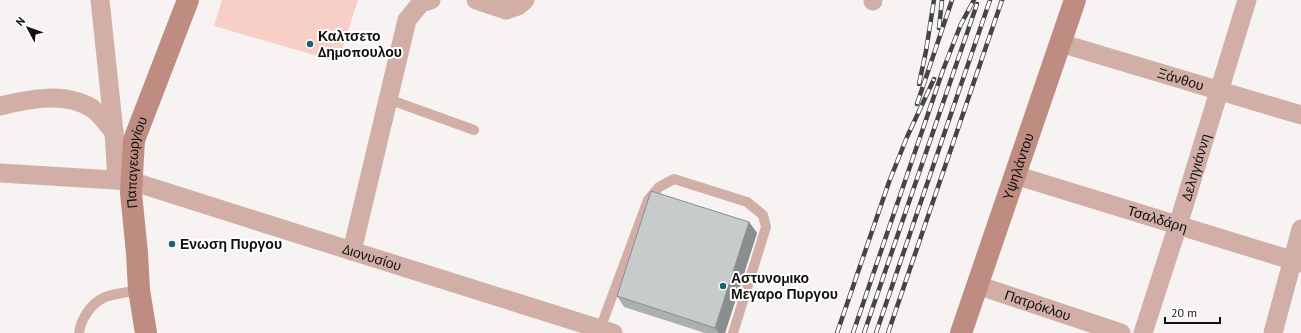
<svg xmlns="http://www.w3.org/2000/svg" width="1301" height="333" viewBox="0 0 1301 333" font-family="'PT Sans',sans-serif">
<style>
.green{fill:#f7cfc6}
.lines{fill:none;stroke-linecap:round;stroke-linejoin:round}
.lane{stroke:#d1afa7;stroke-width:10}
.street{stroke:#d1afa7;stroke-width:19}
.secondary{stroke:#be8c81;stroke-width:22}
.rail-casing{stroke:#464544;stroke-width:4.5}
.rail{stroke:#fff;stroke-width:3;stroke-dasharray:9;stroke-linecap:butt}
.wall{fill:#abafaf}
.shaded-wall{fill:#8b8e8f}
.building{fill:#c7cbcc;stroke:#8b8e8f}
.poi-dot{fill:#1c6173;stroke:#fff;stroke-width:1.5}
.labels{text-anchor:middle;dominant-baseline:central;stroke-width:4;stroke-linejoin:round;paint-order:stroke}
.poi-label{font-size:14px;font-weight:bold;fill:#11100f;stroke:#fff;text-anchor:start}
.street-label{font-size:14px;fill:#11100f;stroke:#fff}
</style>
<rect width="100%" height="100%" fill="#f7f3f2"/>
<!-- green -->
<path class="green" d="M222 0H358L338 62 214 26Z"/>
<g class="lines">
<!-- lane -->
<path class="lane" d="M388 99 474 130
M600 329 648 200 659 187 674 179 747 202 763 215 766 227 733 333
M79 333C81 319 90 305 103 298 110 294 131 292 139 290"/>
<!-- street -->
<g class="street">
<path d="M100 0 114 132 117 180"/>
<path d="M476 0 506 10 518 6 525 0"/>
<path d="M873 1V0"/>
<path id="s1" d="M1060 43 1301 115"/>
<path d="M0 106C29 99 66 91 93 109 101 115 107 124 114 132"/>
<path id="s2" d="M0 173 131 181 352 251 613 333"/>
<path id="s3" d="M1015 175 1301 263"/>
<path d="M352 251 407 20 421 3 431 0"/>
<path id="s4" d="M977 285 1121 333"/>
<path id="s5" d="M1143 333 1178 225 1247 0"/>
<path d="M1273 333 1301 229"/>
</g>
<!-- secondary -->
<g class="secondary">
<path id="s6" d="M146 333 139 290 137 253 131 193 134 140 188 0"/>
<path id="s7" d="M961 333 1075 0"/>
</g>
<!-- rail casing -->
<g class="rail-casing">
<path id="rail" d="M939 28 942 0
M919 84 926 51 934 0
M917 104 952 0
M837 333 889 182 907 137 934 79
M853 333 943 70 961 24 974 0
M864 333 977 4
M876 333 990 0
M888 333 1002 0"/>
</g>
<!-- rail -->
<use href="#rail" class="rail"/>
</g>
<!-- wall -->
<path class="wall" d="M749 222 757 233 725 333H705L624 307 617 296Z"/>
<!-- shaded-wall -->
<path class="shaded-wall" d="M749 222 757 233 725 333H719L715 328Z"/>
<!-- building -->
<path class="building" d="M651 191 749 222 715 328 617 296Z"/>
<!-- markers -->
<g class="poi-dot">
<circle cx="310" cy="44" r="4"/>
<circle cx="172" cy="244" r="4"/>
<circle cx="723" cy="286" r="4"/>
</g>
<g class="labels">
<!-- poi labels -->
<g class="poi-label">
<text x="318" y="36">Καλτσετο<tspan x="318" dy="16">Δημοπουλου</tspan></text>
<text x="180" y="244">Ενωση Πυργου</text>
<text x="731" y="278">Αστυνομικο<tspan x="731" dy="16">Μεγαρο Πυργου</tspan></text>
</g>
<!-- street labels -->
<g class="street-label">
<text stroke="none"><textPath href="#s1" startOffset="126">Ξάνθου</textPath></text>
<text stroke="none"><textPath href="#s6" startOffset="172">Παπαγεωργίου</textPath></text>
<text stroke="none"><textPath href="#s7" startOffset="176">Υψηλάντου</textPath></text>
<text stroke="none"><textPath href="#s5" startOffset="174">Δεληγιάννη</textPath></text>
<text stroke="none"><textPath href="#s3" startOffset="149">Τσαλδάρη</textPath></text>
<text stroke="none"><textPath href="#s2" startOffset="384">Διονυσίου</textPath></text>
<text stroke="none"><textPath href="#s4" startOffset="64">Πατρόκλου</textPath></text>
</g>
</g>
<!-- north arrow -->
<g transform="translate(28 28) rotate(311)" stroke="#ffffff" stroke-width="3" paint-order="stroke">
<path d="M0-3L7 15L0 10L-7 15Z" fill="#11100f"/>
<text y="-6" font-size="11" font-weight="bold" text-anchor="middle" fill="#11100f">N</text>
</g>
<!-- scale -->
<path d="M1165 317v6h55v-6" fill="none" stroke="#11100f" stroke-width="2"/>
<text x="1171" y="317" font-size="12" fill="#11100f" stroke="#ffffff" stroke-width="3" paint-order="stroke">20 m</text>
</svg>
